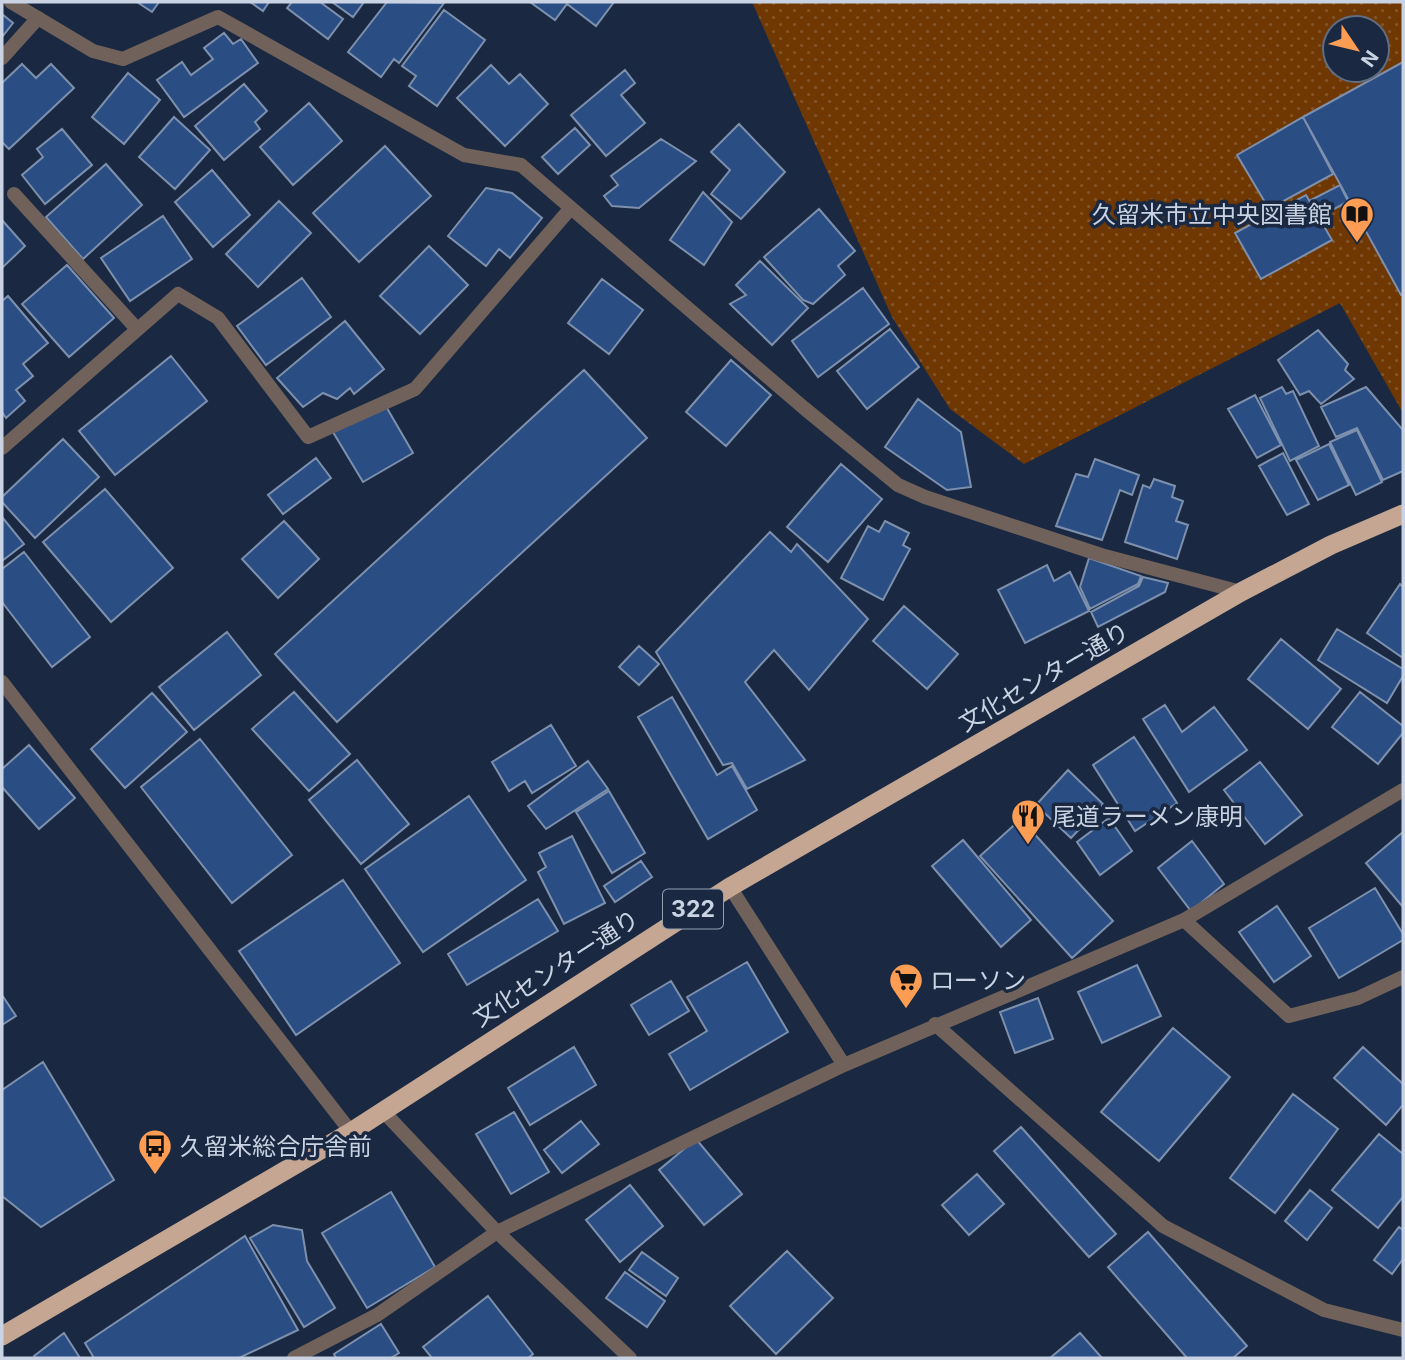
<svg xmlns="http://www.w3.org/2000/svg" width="1405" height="1360" viewBox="0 0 1405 1360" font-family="Inter,'Noto Sans JP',sans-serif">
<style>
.grass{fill:url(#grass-dots);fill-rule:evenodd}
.building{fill:#2a4d83;stroke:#7d90ad;stroke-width:2}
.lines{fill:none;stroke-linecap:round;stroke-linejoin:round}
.service{stroke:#70625a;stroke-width:14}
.minor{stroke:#70625a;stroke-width:14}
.tertiary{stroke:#70625a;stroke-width:14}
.trunk{stroke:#c4a692;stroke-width:19}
.labels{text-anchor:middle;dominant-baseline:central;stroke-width:7;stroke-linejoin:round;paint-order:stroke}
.shield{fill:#1a2941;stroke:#94a0b2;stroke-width:2}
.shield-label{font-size:23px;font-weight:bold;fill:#c9d3e3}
.poi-label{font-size:24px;fill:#c9d3e3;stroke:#1a2941;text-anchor:start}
.street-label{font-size:24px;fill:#c9d3e3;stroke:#1a2941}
</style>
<defs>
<pattern id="grass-dots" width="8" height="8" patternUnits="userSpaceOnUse" patternTransform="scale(1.75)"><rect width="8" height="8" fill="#6f3803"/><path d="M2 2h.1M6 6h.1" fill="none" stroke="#825428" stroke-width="1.8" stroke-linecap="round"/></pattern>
</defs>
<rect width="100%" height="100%" fill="#1a2941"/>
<!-- grass -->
<path class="grass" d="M752 2H1403V413L1340 303 1024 464 950 409 892 317ZM1335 28H1377V70H1335Z"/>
<!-- building -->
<path class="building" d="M137 2H159L152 12Z
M250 2H269L263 11Z
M292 2H320L343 19 328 39 287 8Z
M332 2H364L353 17Z
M387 2 444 3 399 63 394 59 381 77 348 52Z
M530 2H614L596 26 567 4 555 20Z
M444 10 485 40 437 106 409 86 416 76 402 66Z
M2 14 13 23 2 37Z
M224 33 233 44 241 39 258 63 184 117 157 80 182 62 191 75 213 59 204 48Z
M1403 62V294L1401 295 1303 117Z
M22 64 36 78 51 64 74 88 9 149 2 142V83Z
M491 65 509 84 520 74 548 104 505 146 457 98Z
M625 70 635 83 621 95 645 123 606 156 571 115Z
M128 73 160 100 124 144 92 117Z
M244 84 267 111 255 122 260 129 224 160 195 126Z
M309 103 342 141 293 185 260 147Z
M174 117 210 150 175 189 139 157Z
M1303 117 1333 174 1269 209 1237 155Z
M739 124 785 172 741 219 711 194 730 170 711 152Z
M575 128 590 145 558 174 542 157Z
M62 129 92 165 45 204 22 175 43 157 37 149Z
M661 139 696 161 639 208 612 206 604 196 618 185 611 176Z
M385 146 431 196 359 262 313 213Z
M106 164 142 205 83 259 46 217Z
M212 170 250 215 213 247 175 202Z
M1340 185 1348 201 1320 217 1311 200Z
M486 188 512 193 542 218 510 258 499 249 486 266 448 236Z
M703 192 732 222 704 265 670 240Z
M1306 195 1332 240 1261 279 1235 233Z
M279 201 311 233 258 287 226 254Z
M819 209 855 251 838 266 845 275 813 304 803 300 764 257Z
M163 216 192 259 130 301 101 258Z
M2 220 25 246 2 268Z
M429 246 468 285 420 334 380 296Z
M760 261 808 308 772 345 730 304 746 295 736 285Z
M67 265 114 318 69 357 22 304Z
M302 278 331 317 266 365 237 326Z
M602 279 643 310 609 354 568 323Z
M863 288 889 324 818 377 792 341Z
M8 296 48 343 23 364 33 376 16 390 25 401 6 418 2 412V301Z
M345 321 384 369 354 394 350 388 337 399 323 393 303 407 277 378Z
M890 329 919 367 867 409 837 371Z
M1318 330 1348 364 1345 370 1354 379 1321 404 1309 391 1300 395 1278 360Z
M171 356 207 401 115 475 79 431Z
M731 360 771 395 726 446 686 412Z
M584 370 647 438 337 722 275 654Z
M1282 387 1286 394 1293 391 1319 446 1290 461 1260 398Z
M1366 387 1403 430V471L1383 480 1357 428 1336 437 1321 407Z
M1255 395 1281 445 1257 458 1228 409Z
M918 399 961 432 971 487 947 490 885 447Z
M384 403 413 453 363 482 333 432Z
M1357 430 1382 482 1356 495 1330 442Z
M63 439 99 477 35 538 2 502V497Z
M1329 444 1349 485 1318 500 1296 460Z
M1283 453 1309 504 1287 515 1259 466Z
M316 458 331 478 283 514 268 495Z
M1095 459 1139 475 1132 495 1120 490 1102 540 1056 526 1076 474 1088 477Z
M841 464 882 499 828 562 787 527Z
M1154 479 1175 486 1172 497 1183 501 1176 521 1188 525 1177 559 1125 542 1143 485 1150 488Z
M105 489 173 568 111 622 43 542Z
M2 517 24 544 2 561Z
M284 521 319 559 278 598 242 559Z
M885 521 909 533 903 545 910 549 883 600 841 578 868 526 879 532Z
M770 532 791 552 797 544 868 619 809 690 774 650 745 682 805 760 747 789 732 763 723 765 656 652Z
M24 552 90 637 52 667 2 602V569Z
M1089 558 1141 576 1138 584 1090 609 1080 587Z
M1047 565 1054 581 1070 572 1089 611 1025 643 998 590Z
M1143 577 1168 583 1165 592 1098 627 1091 612 1139 586Z
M1400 584 1403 587V658L1367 633Z
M904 606 958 654 927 689 873 641Z
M1337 629 1403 669V676L1387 703 1318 660Z
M227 632 261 675 194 730 159 687Z
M1281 639 1341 689 1308 729 1248 679Z
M639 646 659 664 639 685 619 667Z
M294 692 350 754 309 791 252 729Z
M1360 692 1403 726V733L1378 764 1332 727Z
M152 693 187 732 125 788 91 749Z
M672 697 717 775 732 766 757 810 708 839 638 717Z
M1165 705 1182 732 1214 707 1247 750 1189 792 1143 719Z
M551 725 576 766 532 793 525 781 509 791 492 762Z
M1134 737 1177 803 1135 831 1093 765Z
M200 739 292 855 232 903 141 787Z
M29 745 75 798 39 829 2 787V769Z
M357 760 409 824 361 864 309 800Z
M588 761 608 789 546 829 528 806Z
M1260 762 1302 815 1265 844 1224 790Z
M1068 770 1103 804 1071 838 1036 805Z
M609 791 645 853 612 873 576 812Z
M469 796 526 880 423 952 365 869Z
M1109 818 1132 851 1100 875 1077 842Z
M1021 819 1113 921 1072 958 980 856Z
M1403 832V905L1402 906 1366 863Z
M572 836 605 903 564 924 538 872 546 867 539 853Z
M963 840 1031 920 1001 947 932 866Z
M1192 841 1224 884 1191 911 1158 868Z
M641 861 652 877 615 902 604 886Z
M343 880 400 963 296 1035 239 951Z
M1375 888 1403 934V940L1339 978 1309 928Z
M538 899 558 931 467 985 448 954Z
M1277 906 1311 956 1274 982 1239 932Z
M747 962 788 1032 690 1090 669 1054 707 1031 687 997Z
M1137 965 1161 1016 1102 1043 1078 992Z
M671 981 689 1011 649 1035 631 1005Z
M2 995 16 1016 2 1025Z
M1038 998 1053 1039 1015 1053 1000 1012Z
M1173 1028 1230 1077 1159 1161 1101 1112Z
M574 1047 596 1085 530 1125 508 1088Z
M1363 1047 1403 1084V1105L1386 1125 1334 1078Z
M43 1062 114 1180 41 1227 2 1196V1090Z
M1293 1094 1338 1129 1275 1213 1230 1178Z
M514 1112 549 1172 511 1194 476 1134Z
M581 1121 599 1144 562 1173 544 1150Z
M1021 1127 1116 1234 1089 1257 994 1151Z
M1379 1134 1403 1154V1197L1378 1228 1332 1190Z
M696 1139 742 1194 704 1225 659 1170Z
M977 1174 1004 1204 969 1235 942 1205Z
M630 1185 663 1226 620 1262 586 1220Z
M1310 1190 1332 1208 1307 1240 1285 1221Z
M391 1192 435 1267 367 1308 322 1233Z
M273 1225 302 1230 307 1261 335 1308 304 1327 250 1238Z
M1399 1227 1403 1230V1259L1392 1274 1374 1260Z
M1148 1232 1247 1346 1233 1358H1187L1108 1267Z
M245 1236 298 1330 239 1358H94L85 1343Z
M787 1251 833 1298 776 1354 730 1306Z
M642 1252 678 1278 666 1296 629 1270Z
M625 1272 665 1301 647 1327 606 1298Z
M488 1296 533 1354 528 1358H432L423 1347Z
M381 1324 399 1353 391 1358H336L334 1354Z
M64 1333 80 1358H35L34 1356Z
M1080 1333 1102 1358H1050Z"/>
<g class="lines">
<!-- service -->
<path class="service" d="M11 2 93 51 123 59 218 17 464 155 521 165"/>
<!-- minor -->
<path class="minor" d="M2 58 38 18
M521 165 804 408 898 485 925 497 1101 555 1241 592
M14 194 137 329
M2 448 178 294 218 318 308 437 415 389 570 209
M2 682 351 1132
M730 887 844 1065
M1184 920 1289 1016 1358 998 1403 977
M935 1024 1163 1226 1324 1310 1403 1330
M294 1358 377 1315 497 1232 844 1065 1184 920 1403 790"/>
<!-- tertiary -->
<path class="tertiary" d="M382 1110 497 1232 630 1358"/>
<!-- trunk -->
<path class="trunk" d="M2 1336 351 1132 730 887 1241 592 1331 545 1403 514"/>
</g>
<!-- icons -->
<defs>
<g id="library-pin" transform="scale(1.75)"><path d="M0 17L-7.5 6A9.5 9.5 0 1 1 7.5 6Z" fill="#fd9d54" stroke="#1a2941"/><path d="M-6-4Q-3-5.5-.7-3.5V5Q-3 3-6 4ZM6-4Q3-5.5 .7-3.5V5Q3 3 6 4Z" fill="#111"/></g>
<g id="restaurant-pin" transform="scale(1.75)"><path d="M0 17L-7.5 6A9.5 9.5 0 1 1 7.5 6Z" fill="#fd9d54" stroke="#1a2941"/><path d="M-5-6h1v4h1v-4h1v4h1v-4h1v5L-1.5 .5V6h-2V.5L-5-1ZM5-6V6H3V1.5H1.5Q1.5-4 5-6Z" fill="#111"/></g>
<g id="supermarket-pin" transform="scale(1.75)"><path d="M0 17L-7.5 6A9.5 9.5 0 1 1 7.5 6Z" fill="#fd9d54" stroke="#1a2941"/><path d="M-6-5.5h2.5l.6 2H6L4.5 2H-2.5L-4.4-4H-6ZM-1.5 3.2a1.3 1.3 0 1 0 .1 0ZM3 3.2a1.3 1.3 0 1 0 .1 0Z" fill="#111"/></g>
<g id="bus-pin" transform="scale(1.75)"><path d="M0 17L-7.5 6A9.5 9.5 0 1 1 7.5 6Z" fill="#fd9d54" stroke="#1a2941"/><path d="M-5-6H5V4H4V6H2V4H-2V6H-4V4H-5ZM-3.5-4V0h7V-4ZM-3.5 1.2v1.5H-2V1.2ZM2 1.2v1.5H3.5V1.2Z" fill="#111"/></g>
</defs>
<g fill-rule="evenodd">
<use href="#library-pin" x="1357" y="214"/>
<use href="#restaurant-pin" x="1028" y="816"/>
<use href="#supermarket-pin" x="906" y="980"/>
<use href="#bus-pin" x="155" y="1146"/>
</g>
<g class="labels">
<!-- shield labels -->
<rect class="shield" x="663" y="889.5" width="60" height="39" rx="5"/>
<g class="shield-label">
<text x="693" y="909">322</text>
</g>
<!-- poi labels -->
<g class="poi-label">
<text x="1332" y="214" text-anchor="end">久留米市立中央図書館</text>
<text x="1052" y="816">尾道ラーメン康明</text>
<text x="930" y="980">ローソン</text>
<text x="180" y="1146">久留米総合庁舎前</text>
</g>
<!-- street labels -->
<g class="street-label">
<text transform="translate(1044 677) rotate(-30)">文化センター通り</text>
<text transform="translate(556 968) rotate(-33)">文化センター通り</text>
</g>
</g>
<!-- border -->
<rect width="1405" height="1360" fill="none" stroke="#c9d3e3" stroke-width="7"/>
<!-- north arrow -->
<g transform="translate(1356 49) rotate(125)"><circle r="33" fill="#1a2941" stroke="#606d82" stroke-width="2"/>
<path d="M0-5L12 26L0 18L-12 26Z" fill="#fd9d54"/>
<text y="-10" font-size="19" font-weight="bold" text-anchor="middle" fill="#c9d3e3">N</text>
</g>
</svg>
